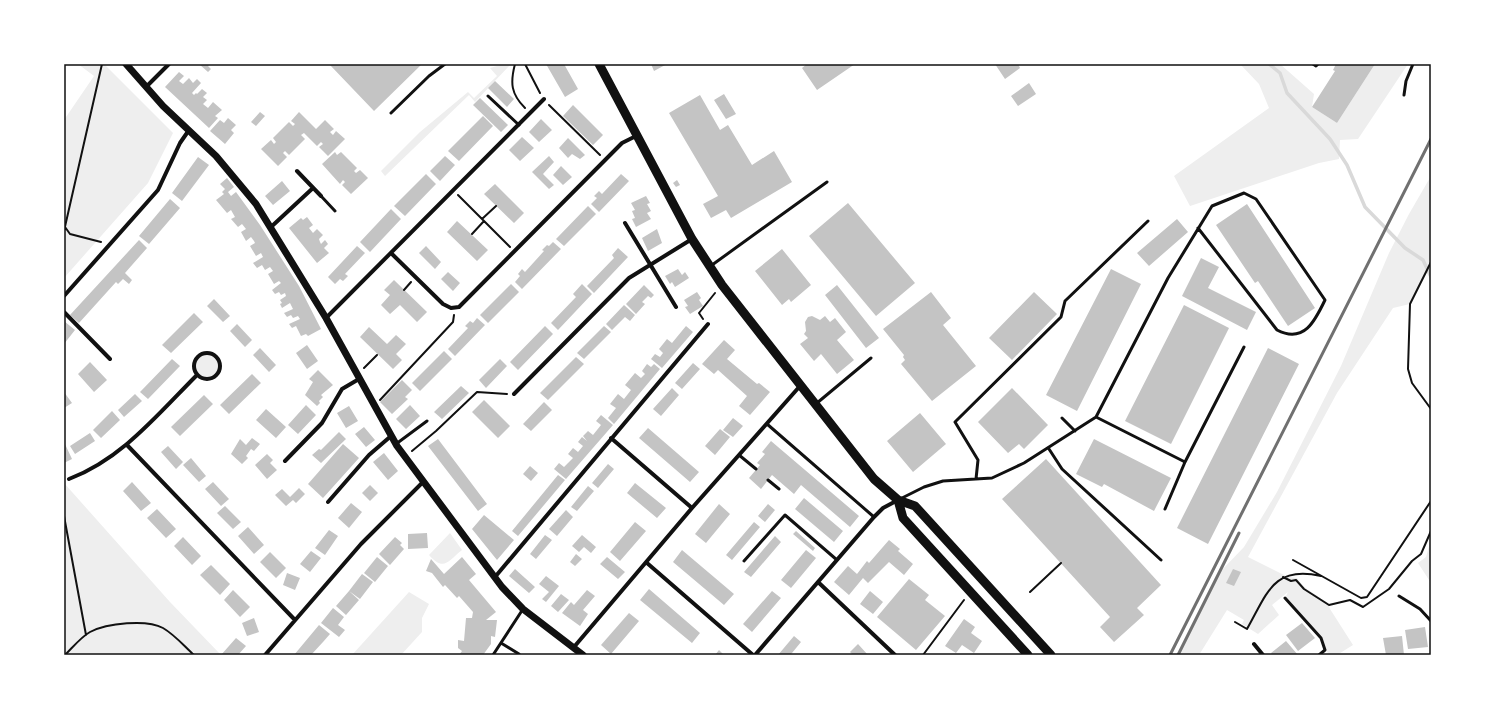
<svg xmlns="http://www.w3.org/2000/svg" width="1495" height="719" viewBox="0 0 1495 719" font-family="Poppins,sans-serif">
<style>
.green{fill:#eee}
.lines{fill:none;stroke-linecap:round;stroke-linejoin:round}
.stream{stroke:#d9d9d9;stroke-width:3.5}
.building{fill:#c4c4c4}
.path{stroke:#111;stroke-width:2}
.service{stroke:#111;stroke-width:3}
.minor{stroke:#111;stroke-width:4}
.tertiary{stroke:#111;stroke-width:7}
.trunk{stroke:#111;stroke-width:9}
.rail{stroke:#707070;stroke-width:3}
.neatline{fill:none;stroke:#111;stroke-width:1.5}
</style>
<rect width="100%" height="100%" fill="#fff"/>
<!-- green -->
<path class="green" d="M78 64H104L173 133 148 183 64 278V120L94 76Z
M504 64H511L475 102 469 95 385 176 381 171 420 132 468 92 474 98 497 76 490 68Z
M1240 64H1280L1314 94 1312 107 1337 123 1375 64H1408L1358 139 1340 140 1339 159 1319 163 1190 206 1174 176 1269 108 1259 84Z
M1431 176V262L1410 304 1393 308 1337 393 1248 557 1288 577 1297 578 1304 587 1328 603 1330 609 1353 645 1337 655H1330L1325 650 1321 638 1285 598 1288 592 1272 605 1279 615 1258 634 1242 624 1244 620 1227 610 1199 655H1178L1219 573 1244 547 1277 492 1341 366 1389 253 1409 214Z
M195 366a12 12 0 1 1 24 0a12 12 0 1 1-24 0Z
M64 483 170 602 221 655H64Z
M450 533 462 550C448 561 444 572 429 555Z
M1431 539V583L1418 563 1426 557Z
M409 592 429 604 422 618V632L401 655H352Z"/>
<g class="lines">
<!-- stream -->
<path class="stream" d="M1269 64 1280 73 1287 93 1330 139 1347 165 1365 207 1405 248 1423 260 1431 277"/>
</g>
<!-- building -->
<path class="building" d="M199 64H210L208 66 211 69 208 72Z
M332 64H422L374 111 330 65Z
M546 64H564L578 89 565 97Z
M651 64H667L654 71Z
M807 64H855L817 90 802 68Z
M995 64H1018L1020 68 1005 79Z
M1336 64H1375L1337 123 1312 107 1335 71 1333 70Z
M179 72 184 76 179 81 183 84 189 78 193 83 197 79 201 83 192 93 194 95 196 93 197 94 202 89 207 93 203 97 207 100 203 104 208 108 213 102 222 110 215 116 218 118 209 128 165 87Z
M495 81 514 99 507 107 488 88Z
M1029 83 1036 94 1018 106 1011 96Z
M724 94 736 114 726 119 714 100Z
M700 95 720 130 728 125 752 165 774 151 792 182 731 218 726 210 711 218 703 204 718 196 669 113Z
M480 98 508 125 501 132 473 105Z
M573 105 603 135 593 145 563 116Z
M260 112 265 116 256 126 251 122Z
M299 112 316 129 325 120 334 129 330 132 333 135 336 131 345 139 328 156 319 147 323 144 321 142 317 146 304 133 301 135 305 139 289 155 285 151 283 153 287 157 278 166 261 149 271 140 274 144 276 142 273 138 289 122 293 126 295 124 291 121Z
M483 116 493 126 459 161 448 151Z
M228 118 236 125 231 130 234 133 225 144 210 131 220 120 224 123Z
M541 119 552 130 539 142 529 132Z
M522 137 534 148 520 161 509 150Z
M568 138 585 155 580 159 572 154 568 158 559 148Z
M335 152 337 155 341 152 357 168 354 171 356 173 360 170 368 178 351 194 342 185 345 182 343 180 340 184 322 164Z
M445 156 455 165 440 181 430 171Z
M549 156 554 162 543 174 554 185 549 189 532 172Z
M198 157 209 165 182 201 172 193Z
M561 166 572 177 563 185 553 175Z
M426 174 436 184 405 216 394 206Z
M621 174 629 181 599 212 591 204 597 198 594 196 599 191 602 194Z
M227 178 234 187 228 192 231 196 236 192 260 225 299 286 321 329 308 336 306 334 301 336 296 326 292 328 289 324 300 319 298 316 293 318 291 315 287 317 284 313 293 309 290 303 282 308 280 304 282 303 280 300 286 296 285 293 281 295 279 292 275 294 272 290 281 283 279 281 274 284 268 274 273 271 270 267 265 270 262 265 257 268 253 263 263 257 261 253 256 256 250 246 255 243 254 241 251 237 246 241 241 232 246 229 242 224 238 227 231 219 235 217 231 210 227 213 216 200 224 194 222 192 225 189 220 184Z
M677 180 680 185 676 187 673 183Z
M282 181 290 191 273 205 265 196Z
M495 184 524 213 514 223 484 194Z
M646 196 650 203 647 204 651 211 647 213 651 219 636 227 632 219 635 218 632 211 635 210 631 203Z
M170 199 180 208 149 244 139 236Z
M848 203 915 283 876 316 809 236Z
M1247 204 1315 308 1288 326 1258 281 1255 283 1216 225Z
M588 206 596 214 564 246 556 239Z
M391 209 401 219 370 252 360 242Z
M307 217 313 225 309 228 313 233 317 229 323 235 319 239 320 242 321 244 325 240 328 244 324 248 329 253 317 263 289 228 301 218 303 220Z
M1177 219 1188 232 1149 266 1137 253Z
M457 221 488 250 477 261 447 232Z
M657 229 662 243 648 251 642 238Z
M139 240 147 248 125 273 132 280 129 284 123 279 118 284 116 282 79 323 70 315Z
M553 242 561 249 522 289 515 282 520 276 518 274 522 269 525 272 544 251 542 250 547 245 549 246Z
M357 246 365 253 345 274 348 276 343 281 340 279 335 284 328 277Z
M426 246 441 262 435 269 419 253Z
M618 248 628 257 594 293 587 286 614 258 612 255Z
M782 249 811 285 791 302 789 299 782 305 755 271Z
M1201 258 1219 267 1208 288 1256 312 1247 330 1182 296Z
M678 269 682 275 685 272 689 278 675 287 672 282 670 284 665 276Z
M1111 269 1141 284 1077 411 1046 395Z
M448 272 460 283 453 291 441 279Z
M394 280 427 312 417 322 400 305 390 314 381 305 390 295 384 290Z
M511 284 519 292 488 323 480 315Z
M582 284 592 294 558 330 551 323 576 297 573 294Z
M644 285 654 295 651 298 648 296 642 302 645 304 636 314 626 304Z
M837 285 879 338 866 348 825 295Z
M697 292 701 298 699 300 703 306 690 314 685 307 688 306 684 300Z
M931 292 951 318 943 325 976 366 932 401 901 364 905 360 903 357 904 355 917 346 904 355 883 329Z
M1034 292 1057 314 1012 360 989 338Z
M214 299 230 316 223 322 207 306Z
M624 305 635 315 630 321 625 317 612 330 606 324Z
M1184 305 1229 328 1171 444 1125 421Z
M194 313 203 322 171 353 162 345Z
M812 316 820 320 825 316 830 322 835 318 846 332 837 340 854 360 837 374 821 354 814 361 800 344 808 338 804 334 806 331 805 322 808 317Z
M477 318 485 325 455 356 448 349 468 328 465 326 470 321 473 323Z
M64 321 75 330 64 344Z
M237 324 252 340 245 347 230 331Z
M545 326 553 334 518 370 510 362Z
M604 326 611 332 584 359 577 353Z
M686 326 693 332 662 368 651 359 655 354 660 357 663 353 659 349 667 339 672 343Z
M369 327 387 344 396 335 406 344 396 354 402 360 393 369 360 337Z
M724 340 735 350 727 359 757 384 759 383 770 392 750 415 739 406 747 396 718 370 714 374 702 364Z
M307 345 318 361 307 369 296 353Z
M260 348 276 365 269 372 253 355Z
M1268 348 1299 364 1208 544 1177 528Z
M444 351 452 359 420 391 412 383Z
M576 357 584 364 548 400 540 393Z
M172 359 180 366 148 399 140 392Z
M500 359 507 366 486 388 479 380Z
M90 362 107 380 94 392 78 374Z
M693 363 700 369 682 389 675 383Z
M647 364 651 367 654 364 660 369 614 424 608 418 616 408 610 404 618 394 624 399 631 390 625 385 635 373 641 378 645 374 642 371Z
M318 370 333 385 321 395 323 397 319 401 320 403 317 406 305 395 313 382 309 379Z
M252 374 261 383 229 414 220 405Z
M402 380 412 390 405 397 408 399 392 414 380 402Z
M461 386 469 393 442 419 434 412Z
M672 388 679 395 661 416 653 409Z
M1012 388 1048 425 1024 449 1019 444 1008 453 978 422Z
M64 392 72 403 64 408Z
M135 394 142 401 124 417 118 410Z
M204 395 213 404 180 436 171 427Z
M484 400 510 426 498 438 472 412Z
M544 402 552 410 531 431 523 424Z
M306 405 316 415 298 434 288 425Z
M410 405 420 416 406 429 396 419Z
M349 406 358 421 346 428 337 413Z
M266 409 286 427 276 438 256 420Z
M112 411 120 420 101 438 93 430Z
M920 413 946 444 913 472 887 441Z
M601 415 613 425 566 479 554 469 559 463 564 467 573 458 568 454 573 448 578 452 583 446 578 442 582 437 587 441 583 436 588 431 593 435 601 425 596 421Z
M733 418 743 426 733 437 723 430Z
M364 427 375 440 366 447 355 434Z
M648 428 699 472 690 482 639 438Z
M720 429 730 437 715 455 705 446Z
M339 432 346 439 321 463 312 455 319 449 321 450Z
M90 433 95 441 75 454 70 446Z
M252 438 260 444 254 451 251 449 246 456 248 458 242 464 231 454 240 439 246 445Z
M438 439 487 504 478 511 428 446Z
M1094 439 1171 478 1154 511 1104 484 1102 487 1076 474Z
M771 441 859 516 850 527 801 485 794 494 772 475 761 489 749 478 760 465 757 463 765 454 762 452Z
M64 442 72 459 64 463Z
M343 444 359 458 323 498 308 484Z
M168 446 183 462 176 469 161 452Z
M384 453 398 471 388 480 373 462Z
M267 454 273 460 270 463 277 470 267 479 255 465Z
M191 458 206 476 199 482 183 465Z
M1046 459 1161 585 1137 608 1144 615 1114 642 1100 627 1110 617 1002 499Z
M608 464 614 469 598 488 592 483Z
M530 466 538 473 531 481 523 474Z
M558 475 565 480 518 536 512 531Z
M132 482 151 503 141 511 123 491Z
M213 482 229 499 221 506 205 489Z
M635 483 666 508 657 518 627 493Z
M370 485 378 493 370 501 362 493Z
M588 486 594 491 577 511 571 507Z
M299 488 305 494 296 503 293 500 286 506 275 495 282 489 290 497Z
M804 498 843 531 834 542 795 509Z
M351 503 362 512 349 528 338 518Z
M719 504 730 514 706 543 695 534Z
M768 504 775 510 765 522 758 516Z
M225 506 241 522 233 529 217 513Z
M157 509 176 529 166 538 147 518Z
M566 510 573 517 557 536 549 529Z
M484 515 514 540 497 560 472 529Z
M635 522 646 531 620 561 610 552Z
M754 522 760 527 732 560 726 555Z
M248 527 264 545 254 554 238 536Z
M329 530 338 536 325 555 315 548Z
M796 531 815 548 813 551 793 534Z
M427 533 428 548 408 549V534Z
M545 535 552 540 536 559 530 554Z
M582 535 596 547 591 553 584 547 579 552 572 546Z
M775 536 781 542 751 577 744 572Z
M183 537 201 556 192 565 174 546Z
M395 537 402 543 400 545 404 549 390 565 379 554Z
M889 540 900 549 898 551 913 564 904 575 889 562 868 583 863 578 849 595 834 582 848 566 857 574 867 561 869 563Z
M682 550 734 594 724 605 673 562Z
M806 550 816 558 791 588 781 580Z
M311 551 321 558 310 572 300 564Z
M270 552 286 568 276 578 260 562Z
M576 554 582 559 575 566 570 562Z
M377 557 388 566 375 582 364 573Z
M462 557 476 574 469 580 496 612 486 620H497L495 637 491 636V644L483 655H459L462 651 458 648V640L464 641 466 618H472L473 612 459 596 457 598 445 585 443 587 432 573 426 571 431 559 444 574Z
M607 557 625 572 618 579 600 564Z
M211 565 230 584 220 595 200 575Z
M515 569 535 587 529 593 509 576Z
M1233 569 1241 572 1234 586 1226 583Z
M287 573 300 578 295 590 283 585Z
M362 574 373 582 360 599 349 591Z
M546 576 559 586 546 602 542 599 549 592 539 584Z
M909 579 929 595 925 600 945 616 916 650 877 617Z
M649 589 700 633 692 643 640 600Z
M233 590 250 607 240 617 224 600Z
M587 590 595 596 583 610 588 614 580 626 562 613 571 602 574 605Z
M349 591 359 600 346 615 336 606Z
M772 591 781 598 752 632 743 624Z
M870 591 883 602 873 614 860 604Z
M561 594 569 600 558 612 551 606Z
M333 608 344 617 338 625 345 630 339 637 321 623Z
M629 613 639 621 611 654 601 645Z
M254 618 259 632 247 636 242 623Z
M964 619 975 627 971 633 982 641 974 653 962 645 956 653 945 646Z
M1302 623 1315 638 1298 651 1286 635Z
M319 625 330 634 323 642 311 655H294Z
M1425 627 1428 647 1408 649 1405 630Z
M794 636 801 642 792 653 790 655H778Z
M1402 636 1404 655H1386L1383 638Z
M236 638 246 646 238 655H221Z
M1286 641 1298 655H1272L1271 653Z
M858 644 868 655H853L850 652Z
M719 650 724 655H715Z"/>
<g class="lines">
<!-- path -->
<path class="path" d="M515 64C510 83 511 94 525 108
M525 64 540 93
M549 105 600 155
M458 195 510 247
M482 219 496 206
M65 227 70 234 101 242
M64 231 102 64
M472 234 484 221
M1431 262 1410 304 1408 369 1412 383 1431 409
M404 290 411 282
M703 319 699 313 715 293
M364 368 377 355
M380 400 453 322 454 315
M412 451 436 431 477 392 507 394
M64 516 86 635
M1293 560 1361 598 1367 597 1431 501
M1283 577 1291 581 1296 580 1304 589 1329 605 1350 600 1363 607 1389 589 1412 561 1421 554 1431 531
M1030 592 1061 563
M1235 622 1247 629C1267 594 1273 565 1321 576
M65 655C73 647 81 637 90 632 107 623 147 619 163 628 175 635 184 646 194 655
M923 655 964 600"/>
<!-- service -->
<path class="service" d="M1313 64 1316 66 1318 64
M1404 95 1406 81 1413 64
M488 96 519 125
M391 113 429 76 445 64
M321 196 335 211
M712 265 827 182
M817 403 871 358
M1096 417 1185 462
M1062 418 1075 431
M767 424 874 517
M396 444 427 421
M1049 449 1062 469 1161 560
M739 455 756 469
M976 479 978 460 955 422 1061 317 1065 301 1148 221
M768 480 779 489
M902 498 924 487 943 481 992 478 1024 463 1096 417 1168 278 1212 206 1244 193 1256 199 1325 300C1315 321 1304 344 1277 330L1198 228
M1165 509 1185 462 1244 347
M744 561 785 515 837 560
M1399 596 1420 609 1431 621
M1285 598 1321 638 1325 650 1319 655
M501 643 519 654
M493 655 523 609"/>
<!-- minor -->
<path class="minor" d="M146 87 169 64
M297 171 321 196
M625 223 676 307
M271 227 313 188
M391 253 443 304 451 308 459 307 622 143 636 136
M64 296 158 190 180 143 189 130
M64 312 110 359
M326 318 544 99
M194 366a13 13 0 1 1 26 0a13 13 0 1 1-26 0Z
M514 394 629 278 692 239
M611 438 692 508
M127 445 295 620
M285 461 322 423 342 389 359 379
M69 479C122 459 158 414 197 375
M328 502 369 455 391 436
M647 563 753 655
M495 577 708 324
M818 582 895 655
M1254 644 1263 655
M574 647 692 508 800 386
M265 655 361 544 423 482
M755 655 874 517 883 508 898 500"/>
<!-- tertiary -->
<path class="tertiary" d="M126 64 163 106 216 156 256 204 326 318 397 446 502 587 523 609 583 655"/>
<!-- trunk -->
<path class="trunk" d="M599 64 692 239 722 285 874 479 898 500 915 506 1051 655
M898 500 903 518 1028 655"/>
<!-- rail -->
<path class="rail" d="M1170 655 1431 139
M1178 655 1239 533"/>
</g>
<!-- border -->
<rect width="1495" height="719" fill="none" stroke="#ffffff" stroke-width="130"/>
<rect x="65" y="65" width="1365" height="589" class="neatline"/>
</svg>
